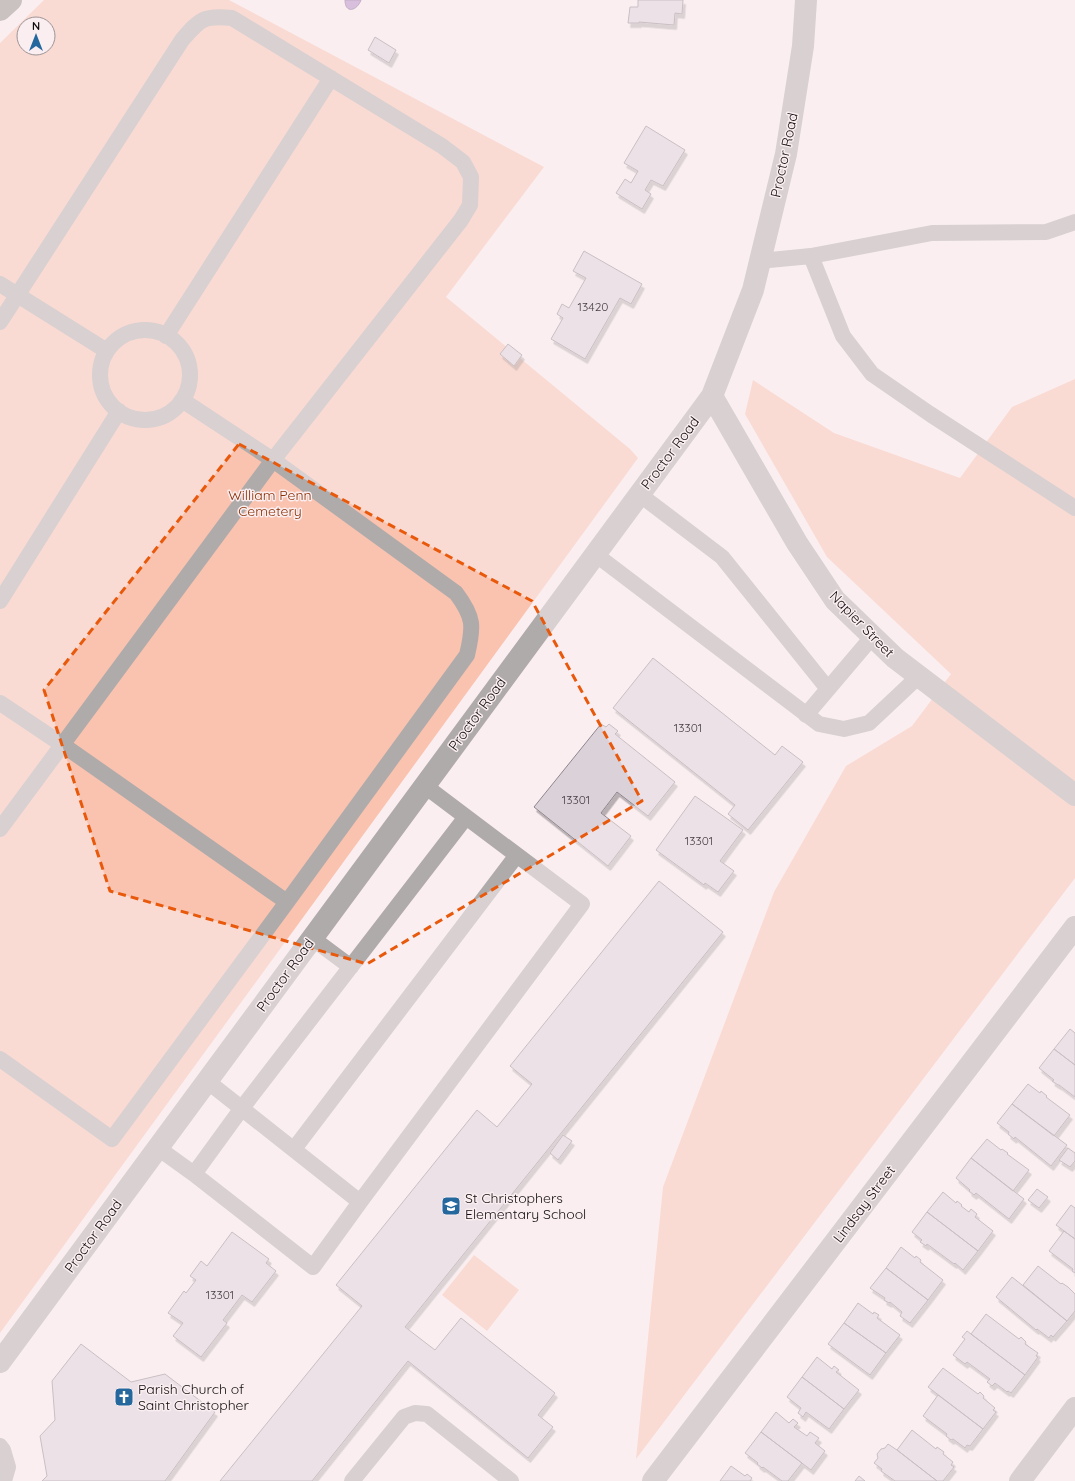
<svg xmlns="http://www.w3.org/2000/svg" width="1075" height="1481" viewBox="0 0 1075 1481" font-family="Quicksand,sans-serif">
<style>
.green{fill:#fac3af;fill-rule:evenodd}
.water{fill:#af85c7;stroke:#806190}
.building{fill:#dbd1d9;stroke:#8f868d;filter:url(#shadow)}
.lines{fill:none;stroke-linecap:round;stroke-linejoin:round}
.lane{stroke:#b0abab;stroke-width:16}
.street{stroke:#b0abab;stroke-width:22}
.secondary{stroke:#918988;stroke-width:22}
.marked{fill:none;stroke:#e8590c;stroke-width:3;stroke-dasharray:8 5;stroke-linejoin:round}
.labels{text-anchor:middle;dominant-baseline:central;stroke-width:3;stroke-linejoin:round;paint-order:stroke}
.number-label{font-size:12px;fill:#443e41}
.street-label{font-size:14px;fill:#110d0e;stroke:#faeef1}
.park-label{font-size:14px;fill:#8b2f00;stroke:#faeef1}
.poi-label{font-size:14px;fill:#110d0e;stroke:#faeef1;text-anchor:start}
</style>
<defs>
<filter id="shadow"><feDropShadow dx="2.5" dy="4.5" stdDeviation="0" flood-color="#0004"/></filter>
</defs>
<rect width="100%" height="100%" fill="#faeef1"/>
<!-- green -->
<path class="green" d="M44 0H229L544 167 446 297 630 449 638 458 0 1333V43ZM24 24H48V48H24Z
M1075 379V878L636 1459 663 1187 774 892 846 766 912 726 951 674 827 557 745 414 753 380 834 433 960 478 1012 407Z
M474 1255 519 1290 487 1331 442 1295Z"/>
<!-- water -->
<path class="water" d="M345 0H361C357 11 345 14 345 0Z"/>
<!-- building -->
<path class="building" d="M638 0H683L682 14 675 13 674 25 639 22V23H628L630 7H638Z
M375 37 396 50 389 63 368 50Z
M646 126 685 150 663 186 651 180 645 190 651 194 642 209 616 193 625 179 631 183 638 171 624 163Z
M584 251 642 284 631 304 620 298 585 359 551 339 563 318 557 314 562 304 569 308 586 278 573 271Z
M508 344 522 355 514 366 500 354Z
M653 658 775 755 782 746 803 762 748 830 728 814 735 805 613 708Z
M601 724 606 727 609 724 618 731 615 734 675 782 648 816 617 792 601 813 631 836 608 866 534 807Z
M695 796 743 830 720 861 734 871 718 892 705 883 704 885 656 850Z
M659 881 723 932 405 1327 435 1350 461 1318 555 1393 538 1415 553 1427 528 1458 408 1361 312 1481H220L362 1306 336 1285 477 1110 497 1127 532 1084 510 1066Z
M1070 1029 1075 1033V1065L1054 1049Z
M1054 1049 1075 1065V1097L1059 1085H1058L1052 1081 1054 1080 1039 1068Z
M1028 1084 1040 1093 1041 1091 1047 1096 1046 1097 1070 1115 1054 1136 1012 1104Z
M1012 1104 1067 1145 1051 1166 1015 1137 1014 1139 1008 1134 1009 1132 997 1123Z
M563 1135 572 1141 558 1160 550 1153Z
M987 1139 1001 1150 1002 1149 1008 1153 1007 1154 1029 1170 1013 1191 971 1158Z
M1068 1148 1075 1153V1161L1070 1167 1059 1160Z
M971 1158 1024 1199 1009 1219 976 1193 974 1195 969 1191 970 1190 956 1178Z
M1037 1189 1048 1197 1039 1208 1028 1200Z
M943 1192 956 1203 957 1201 962 1205 961 1206 969 1212 971 1209 977 1214 975 1217 993 1231 978 1251 927 1212Z
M1071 1205 1075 1208V1239L1056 1225Z
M927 1212 978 1251 963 1270 955 1263 954 1264 927 1244 926 1246 920 1242 922 1240 912 1232Z
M1064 1231 1075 1239V1273L1072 1271 1073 1269 1049 1251Z
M232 1232 269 1259 266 1263 276 1271 252 1302 242 1295 223 1320 227 1323 201 1357 173 1336 183 1323 168 1313 184 1291 186 1293 196 1280 190 1276 201 1261 207 1266Z
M901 1247 915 1258 916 1256 921 1260 920 1262 943 1280 928 1300 886 1268Z
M1038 1266 1061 1284 1062 1283 1068 1287 1075 1294V1311L1067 1321 1023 1285Z
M886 1268 928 1300 910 1323 900 1316 902 1312 890 1302 889 1303 884 1300 885 1298 870 1288Z
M1012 1277 1067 1321 1053 1337 1051 1335 1049 1338 1037 1329 1036 1330 996 1297Z
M858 1303 873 1314 874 1312 879 1315 877 1318 900 1335 886 1353 844 1323Z
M986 1314 1019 1339 1021 1337 1026 1342 1025 1344 1038 1353 1036 1356 1038 1357 1025 1375 971 1334Z
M844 1323 886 1353 870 1375 828 1344Z
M967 1331 1025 1375 1011 1393 1008 1391 1007 1392 995 1383 992 1386 987 1382 990 1379 967 1362 965 1364 953 1355 965 1339 962 1337Z
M81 1344 131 1382 165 1374 215 1412 165 1481H42L47 1476 40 1436 55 1420 52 1381Z
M817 1357 832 1369 834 1366 839 1370 836 1372 859 1390 844 1409 802 1377Z
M943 1368 978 1394 980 1392 984 1396 983 1398 995 1408 993 1410 996 1412 983 1429 928 1387Z
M802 1377 844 1409 829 1429 806 1412 803 1417 798 1413 801 1408 787 1397Z
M938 1395 983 1429 970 1446 967 1445 965 1448 953 1439 951 1440 946 1436 947 1434 923 1416Z
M776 1412 789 1423 793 1419 798 1423 794 1427 807 1436 810 1432 819 1438 815 1443 825 1451 811 1470 761 1432Z
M912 1430 936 1449 937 1447 944 1452 943 1454 953 1462 951 1465 954 1467 943 1481H937L897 1450Z
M761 1432 802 1463 788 1481H782L763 1467 762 1468 757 1464 758 1463 745 1453Z
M888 1444 897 1450 937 1481H895L881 1471 882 1469 874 1463 878 1458 877 1454 881 1449 885 1448Z
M731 1466 745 1476 747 1474 752 1478 750 1481H720Z
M859 1476 865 1481H855Z"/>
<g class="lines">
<!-- lane -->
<path class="lane" d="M811 256 932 233 1046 232 1075 222
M760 261 811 256 843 336 872 374 930 414 1075 508
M0 284 107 351
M0 322 182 40C200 19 204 15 232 18L442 146 463 162 471 177 470 205 461 220 273 460 0 829
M100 375a45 45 0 1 1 90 0a45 45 0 1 1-90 0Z
M166 336 331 78
M639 494 722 557 828 689
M595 554 819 724 844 729 869 723 919 676
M0 601 119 411
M0 703 63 745 287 902
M806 715 873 636
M312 938 351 967
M0 1059 112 1139 287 902 467 655C474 626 474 617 456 593L273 460 182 400
M207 1081 360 1202 582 904 425 786
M158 1148 194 1174
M294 1149 517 855
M360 1202 313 1267 194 1174 242 1108 466 817
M0 1446 3 1450 8 1467 4 1481
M352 1481 404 1417 415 1413 427 1414 511 1481"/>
<!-- street -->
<path class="street" d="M712 396 797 543 835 600 895 658 1075 795
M0 1362 712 396 753 290 786 154 803 46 806 0
M653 1481 1075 927
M1020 1481 1075 1408"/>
<!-- secondary -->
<path class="secondary" d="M0 10 11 0"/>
</g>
<!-- marked area -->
<path d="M0 0H1075V1481H0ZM239 444 532 601 642 801 367 964 110 891 44 690Z" fill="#faeef1" fill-opacity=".55" fill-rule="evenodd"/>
<path class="marked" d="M239 444 532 601 642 801 367 964 110 891 44 690Z"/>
<!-- icons -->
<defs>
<g id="school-square" transform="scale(1)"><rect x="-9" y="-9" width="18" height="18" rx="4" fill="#25689e" stroke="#faeef1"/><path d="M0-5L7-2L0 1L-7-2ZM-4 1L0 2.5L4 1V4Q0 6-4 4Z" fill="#fff"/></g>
<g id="church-square" transform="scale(1)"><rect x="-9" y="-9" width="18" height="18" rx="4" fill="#25689e" stroke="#faeef1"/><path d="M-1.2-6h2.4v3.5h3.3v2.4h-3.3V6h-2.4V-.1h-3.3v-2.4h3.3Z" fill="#fff"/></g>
</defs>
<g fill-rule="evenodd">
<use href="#school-square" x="451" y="1206"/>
<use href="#church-square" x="124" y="1397"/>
</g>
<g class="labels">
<!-- number labels -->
<g class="number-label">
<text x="593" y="306">13420</text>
<text x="688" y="727">13301</text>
<text x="576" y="799">13301</text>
<text x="699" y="840">13301</text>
<text x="220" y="1294">13301</text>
</g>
<!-- street labels -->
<g class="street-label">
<text transform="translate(784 155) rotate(-78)">Proctor Road</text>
<text transform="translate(670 453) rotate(-53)">Proctor Road</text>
<text transform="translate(862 624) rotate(46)">Napier Street</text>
<text transform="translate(477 714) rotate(-54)">Proctor Road</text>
<text transform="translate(285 975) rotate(-54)">Proctor Road</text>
<text transform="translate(864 1204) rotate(-53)">Lindsay Street</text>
<text transform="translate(93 1236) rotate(-54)">Proctor Road</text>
</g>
<!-- park labels -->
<g class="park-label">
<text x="270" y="495">William Penn<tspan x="270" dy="16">Cemetery</tspan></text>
</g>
<!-- poi labels -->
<g class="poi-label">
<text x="465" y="1198">St Christophers<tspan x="465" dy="16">Elementary School</tspan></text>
<text x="138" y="1389">Parish Church of<tspan x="138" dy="16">Saint Christopher</tspan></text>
</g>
</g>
<!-- north arrow -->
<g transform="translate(36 36)"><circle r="19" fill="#faeef1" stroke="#9d9496"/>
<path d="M0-3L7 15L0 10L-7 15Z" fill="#25689e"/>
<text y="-6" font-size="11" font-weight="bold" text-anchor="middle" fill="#110d0e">N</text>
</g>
</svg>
